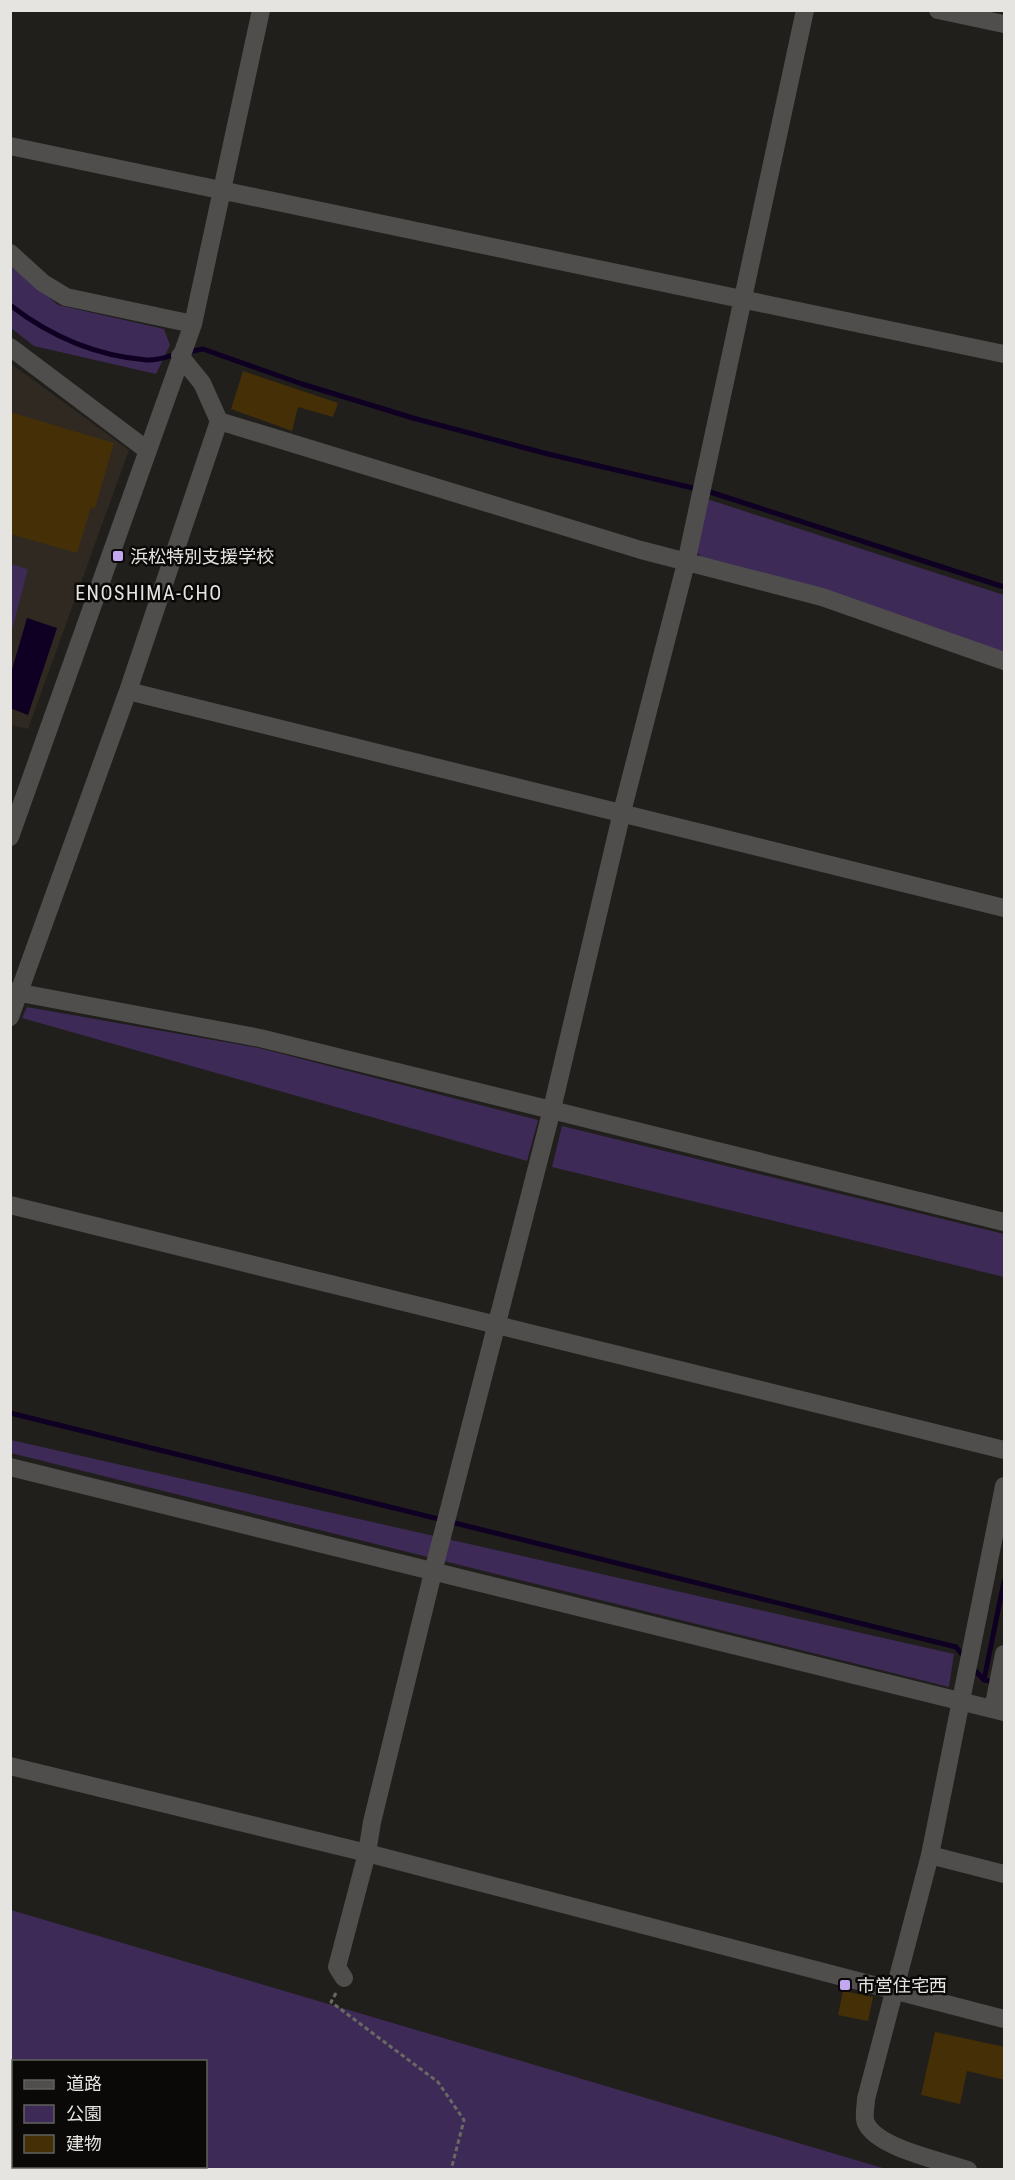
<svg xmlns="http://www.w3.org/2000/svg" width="1015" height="2180" viewBox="0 0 1015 2180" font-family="'Roboto Condensed','Noto Sans JP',sans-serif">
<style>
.built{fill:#2f2921}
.green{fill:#3d2a56;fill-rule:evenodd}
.water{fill:#0f0023}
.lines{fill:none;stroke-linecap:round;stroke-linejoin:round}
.stream{stroke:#0f0023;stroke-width:5}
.building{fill:#452f07}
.path{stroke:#6a6864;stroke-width:3;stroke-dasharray:4.5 3;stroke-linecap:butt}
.minor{stroke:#504e4d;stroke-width:18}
.poi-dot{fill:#c4a7f1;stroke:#0a0907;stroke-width:2}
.labels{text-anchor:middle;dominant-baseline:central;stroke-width:5;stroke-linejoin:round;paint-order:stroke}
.poi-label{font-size:18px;fill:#e5e4e1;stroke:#0a0907;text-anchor:start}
.neighbourhood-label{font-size:20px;letter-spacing:1.5px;fill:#e5e4e1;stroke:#0a0907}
</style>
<rect width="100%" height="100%" fill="#211f1b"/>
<!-- built -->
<path class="built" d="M10 363 129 450 28 729 10 725Z"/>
<!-- green -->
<path class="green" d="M10 263 58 305 164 329 170 345 156 374 34 346 11 328Z
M707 499 1004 595V655L704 559 696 552Z
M11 564 28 569 11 634 10 564Z
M27 1007 259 1048 538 1120 527 1161 22 1018Z
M562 1126 1004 1234V1277L552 1167Z
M11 1440 954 1654 949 1687 11 1453Z
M10 1910H11L886 2169H11ZM14 2062H206V2166H14Z"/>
<!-- water -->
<path class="water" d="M27 618 57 628 28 715 10 708 11 673Z"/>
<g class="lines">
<!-- stream -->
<path class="stream" d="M10 305C50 336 96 356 147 360 157 361 169 356 178 354
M188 352 203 349 302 384 413 418 548 454 710 492 1004 587
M10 1413 956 1647 965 1658
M971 1666 984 1680 994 1682
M984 1680 1004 1581"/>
</g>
<!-- building -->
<path class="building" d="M243 371 338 403 333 417 298 407 292 431 231 409Z
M10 412 114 443 95 508 91 507 77 553 10 534Z
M843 1991 873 1997 868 2021 838 2015Z
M935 2032 1005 2047V2080L967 2071 960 2104 921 2095Z"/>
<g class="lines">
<!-- path -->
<path class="path" d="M336 1993 331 2002 438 2082 464 2120 451 2170"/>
<!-- minor -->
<path class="minor" d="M938 10 1004 24
M10 146 1004 354
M10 253 43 283 66 297 193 324
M10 347 147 450
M180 356 202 383 219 421 641 550 822 597 1004 661
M128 691 1004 908
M10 837 193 324 261 10
M10 991 260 1038 1004 1222
M10 1017 128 691 219 421
M10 1205 1004 1450
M10 1467 1004 1712
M993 1709 1004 1654
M10 1766 367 1853 1004 2019
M930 1855 1004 1874
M344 1978 337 1967 367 1853 372 1822 436 1560 552 1109 622 812 686 563 805 10
M968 2170C942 2161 877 2148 866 2123 863 2116 866 2106 866 2099L930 1855 1004 1486"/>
</g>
<!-- markers -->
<g class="poi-dot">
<rect x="112" y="550" width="12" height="12" rx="3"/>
<rect x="839" y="1979" width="12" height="12" rx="3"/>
</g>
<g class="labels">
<!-- poi labels -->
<g class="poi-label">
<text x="130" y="556">浜松特別支援学校</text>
<text x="857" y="1985">市営住宅西</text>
</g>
<!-- neighbourhood labels -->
<g class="neighbourhood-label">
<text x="149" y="593">ENOSHIMA-CHO</text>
</g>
</g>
<!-- border -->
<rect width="1015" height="2180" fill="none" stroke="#e5e4e1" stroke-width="24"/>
<!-- legend -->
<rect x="12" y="2060" width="195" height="108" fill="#0a0907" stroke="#62615e" stroke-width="1.5"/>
<rect x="24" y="2080" width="30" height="9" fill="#504e4d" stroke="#62615e" stroke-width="1.5"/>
<text x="66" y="2090" font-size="18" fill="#e5e4e1">道路</text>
<rect x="24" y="2105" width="30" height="18" fill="#3d2a56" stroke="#62615e" stroke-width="1.5"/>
<text x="66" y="2120" font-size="18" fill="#e5e4e1">公園</text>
<rect x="24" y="2135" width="30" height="18" fill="#452f07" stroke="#62615e" stroke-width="1.5"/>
<text x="66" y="2150" font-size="18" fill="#e5e4e1">建物</text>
</svg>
